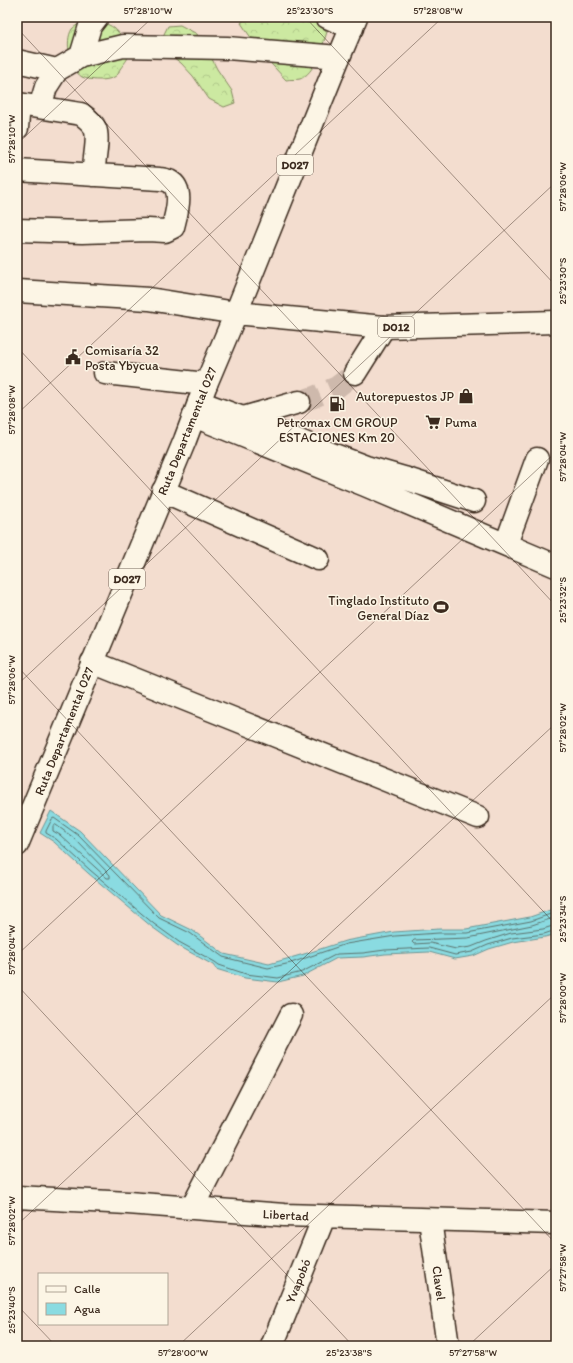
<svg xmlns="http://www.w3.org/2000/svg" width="573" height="1363" viewBox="0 0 573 1363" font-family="Itim,sans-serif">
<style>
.forest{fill:url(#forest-crowns);stroke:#848a60}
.water{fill:#8adbe1;stroke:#6a9493}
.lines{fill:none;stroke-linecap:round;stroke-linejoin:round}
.shore{stroke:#5b716c;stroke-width:1}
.minor-tunnel{stroke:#ceb9ac;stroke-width:22;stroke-dasharray:22 11;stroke-linecap:butt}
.minor-casing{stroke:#3b2a1e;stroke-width:25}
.major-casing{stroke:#3b2a1e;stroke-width:25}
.minor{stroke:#fcf5e5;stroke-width:22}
.major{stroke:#fcf5e5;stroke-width:22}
.ticks{fill:none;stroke:#3b2a1e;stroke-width:1;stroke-opacity:0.45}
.labels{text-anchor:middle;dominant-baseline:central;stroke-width:3;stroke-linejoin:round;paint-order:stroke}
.shield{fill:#fcf5e5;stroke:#75675a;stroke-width:1}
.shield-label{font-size:12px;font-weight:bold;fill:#3b2a1e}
.poi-label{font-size:13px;fill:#3b2a1e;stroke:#fcf5e5;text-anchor:start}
.street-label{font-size:13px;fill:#3b2a1e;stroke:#fcf5e5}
.neatline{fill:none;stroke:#3b2a1e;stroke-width:1.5}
.ticks-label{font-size:10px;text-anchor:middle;fill:#3b2a1e}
</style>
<defs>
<pattern id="forest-crowns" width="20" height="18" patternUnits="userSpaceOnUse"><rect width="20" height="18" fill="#cce9a1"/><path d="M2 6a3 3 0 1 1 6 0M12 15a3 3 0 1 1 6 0" fill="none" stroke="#b0c88a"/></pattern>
</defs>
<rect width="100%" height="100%" fill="#f3ddcf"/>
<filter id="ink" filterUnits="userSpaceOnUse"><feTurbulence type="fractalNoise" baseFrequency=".025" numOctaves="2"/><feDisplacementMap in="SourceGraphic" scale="8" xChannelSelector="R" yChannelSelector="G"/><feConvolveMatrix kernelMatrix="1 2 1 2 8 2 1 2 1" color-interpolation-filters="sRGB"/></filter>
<g filter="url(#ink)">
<!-- forest -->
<path class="forest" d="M245 17H315L327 32C322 47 315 73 300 79 296 80 290 79 286 80L262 54 241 23Z
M85 21C112 21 120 29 130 53 127 61 125 62 120 69 119 71 119 73 118 74 112 82 90 81 82 77 70 70 64 41 72 29 76 25 81 23 85 21Z
M180 25 197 34 209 53 217 69 232 91 235 103 224 107 209 99 193 76 181 63 164 51 161 40 168 26Z"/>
<!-- water -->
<path class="water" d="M51 811 80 831 161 915 192 930 224 954 269 964 311 952 345 941 394 932 439 929H466L530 917 553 909 556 906V934L545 937 513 942 489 949 473 956 455 959 429 952 385 954 363 957 337 958 303 976 278 982 245 978 216 969 213 965 177 945 152 927 88 873 54 842 40 833Z"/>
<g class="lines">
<!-- shore -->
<path class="shore" d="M56 825 74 838 110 875V878H107L60 835 53 831V826Z
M556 912 531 921 467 933H439L395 936 346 944 291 963 268 968 223 957 190 933 159 918 78 835 54 818 52 819 46 831V833L56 839 90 870 154 924 179 942 215 962 219 965 246 974 278 978 302 972 337 954 363 953 385 950 429 948 455 955 472 952 488 945 512 938 544 934 556 930
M556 917 532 925 468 938 414 940 412 942 414 944 430 943 456 949 471 947 486 941 511 933 543 929 556 925"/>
<!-- minor-tunnel -->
<path class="minor-tunnel" d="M299 402 314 397 337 387 355 373"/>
<!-- minor casing -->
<g class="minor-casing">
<path id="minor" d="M327 17 352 28
M81 56 90 26 97 17
M17 61 57 70
M17 104H19L17 128
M19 104 81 114C97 125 98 131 96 149 95 158 94 166 93 175
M40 107 46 87 57 70 81 56 123 46 227 48 339 57
M17 170 160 179C162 179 166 180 169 181 185 189 176 214 173 227L165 231 148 230 82 232 17 230
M105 373 206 384
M355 373 384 327
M199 402 243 418 329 453 366 467 404 478 474 501
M194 416 365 485 556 566
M243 418 299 402
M163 491 318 559
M506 544 537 459
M92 662 478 817
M17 1197 128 1203 284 1215 556 1223
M192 1208 291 1015
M430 1220 448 1346
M272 1346 324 1217"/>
</g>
<!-- major casing -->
<g class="major-casing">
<path id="major" d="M17 291 149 299 236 313 384 327 556 322
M17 845 185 440 206 384 236 313 339 57 356 17"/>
</g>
<!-- minor -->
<use href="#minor" class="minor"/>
<!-- major -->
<use href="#major" class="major"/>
</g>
</g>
<!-- ticks -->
<path class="ticks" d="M305 17 556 286M17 28 556 606M17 144 153 17M17 347 556 925M17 414 443 17M17 666 556 1244M17 685 556 182M17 955 556 452M17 985 353 1346M17 1225 556 723M17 1305 56 1346M178 1346 556 993M468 1346 556 1264"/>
<!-- icons -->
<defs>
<g id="civic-bare" transform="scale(1.2)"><path d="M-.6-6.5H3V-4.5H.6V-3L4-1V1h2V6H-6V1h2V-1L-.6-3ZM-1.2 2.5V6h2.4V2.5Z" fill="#3b2a1e" stroke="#fcf5e5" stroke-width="2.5" paint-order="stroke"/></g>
<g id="shop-bare" transform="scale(1.2)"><path d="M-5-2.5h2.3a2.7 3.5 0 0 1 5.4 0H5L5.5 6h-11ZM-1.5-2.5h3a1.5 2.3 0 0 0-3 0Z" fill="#3b2a1e" stroke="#fcf5e5" stroke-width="2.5" paint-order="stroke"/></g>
<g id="fuel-bare" transform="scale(1.2)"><path d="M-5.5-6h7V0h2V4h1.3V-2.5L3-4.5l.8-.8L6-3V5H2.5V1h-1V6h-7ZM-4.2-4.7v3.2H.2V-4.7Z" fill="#3b2a1e" stroke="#fcf5e5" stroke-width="2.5" paint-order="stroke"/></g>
<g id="supermarket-bare" transform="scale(1.2)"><path d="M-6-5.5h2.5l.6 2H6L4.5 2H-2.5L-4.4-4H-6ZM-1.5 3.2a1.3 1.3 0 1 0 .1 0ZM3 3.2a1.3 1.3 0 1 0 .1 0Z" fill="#3b2a1e" stroke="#fcf5e5" stroke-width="2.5" paint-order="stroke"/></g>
<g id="stadium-bare" transform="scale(1.2)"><path d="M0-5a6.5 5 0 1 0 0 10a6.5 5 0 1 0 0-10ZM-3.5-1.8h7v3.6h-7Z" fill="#3b2a1e" stroke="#fcf5e5" stroke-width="2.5" paint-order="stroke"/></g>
</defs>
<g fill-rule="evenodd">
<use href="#civic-bare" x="73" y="357"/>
<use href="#shop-bare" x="466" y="396"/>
<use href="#fuel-bare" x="337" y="404"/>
<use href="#supermarket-bare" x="433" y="422"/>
<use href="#stadium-bare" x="441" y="607"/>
</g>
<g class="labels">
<!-- shield labels -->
<g class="shield">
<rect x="277" y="155" width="36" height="20" rx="3"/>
<rect x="378" y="317" width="36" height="20" rx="3"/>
<rect x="109" y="569" width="36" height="20" rx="3"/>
</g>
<g class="shield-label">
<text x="295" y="165">D027</text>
<text x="396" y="327">D012</text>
<text x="127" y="579">D027</text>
</g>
<!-- poi labels -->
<g class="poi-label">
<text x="85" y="350">Comisaría 32<tspan x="85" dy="15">Posta Ybycua</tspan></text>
<text x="454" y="396" text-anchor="end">Autorepuestos JP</text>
<text x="337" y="422" text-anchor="middle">Petromax CM GROUP<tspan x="337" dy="15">ESTACIONES Km 20</tspan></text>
<text x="445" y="422">Puma</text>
<text x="429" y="600" text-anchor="end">Tinglado Instituto<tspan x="429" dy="15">General Díaz</tspan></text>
</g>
<!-- street labels -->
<g class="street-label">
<text transform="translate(187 431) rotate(-68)">Ruta Departamental 027</text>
<text transform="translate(64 731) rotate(-68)">Ruta Departamental 027</text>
<text transform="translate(286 1215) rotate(3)">Libertad</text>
<text transform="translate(298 1281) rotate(-68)">Yvapobó</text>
<text transform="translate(439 1283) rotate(82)">Clavel</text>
</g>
</g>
<!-- margin -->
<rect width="573" height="1363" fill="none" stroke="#fcf5e5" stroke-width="44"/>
<!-- legend -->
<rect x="38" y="1273" width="130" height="52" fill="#fcf5e5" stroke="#afa495"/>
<rect x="46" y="1286" width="20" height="6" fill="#fcf5e5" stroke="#afa495"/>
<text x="74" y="1293" font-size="12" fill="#3b2a1e">Calle</text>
<rect x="46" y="1303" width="20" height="12" fill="#8adbe1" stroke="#afa495"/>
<text x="74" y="1313" font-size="12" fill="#3b2a1e">Agua</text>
<rect x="22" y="22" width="529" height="1319" class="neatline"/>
<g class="ticks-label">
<text x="148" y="14">57°28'10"W</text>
<text x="310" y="14">25°23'30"S</text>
<text x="438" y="14">57°28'08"W</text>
<text transform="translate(11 139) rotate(-90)" y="4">57°28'10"W</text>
<text transform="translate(562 187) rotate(-90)" y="4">57°28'06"W</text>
<text transform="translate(562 281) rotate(-90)" y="4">25°23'30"S</text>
<text transform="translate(11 410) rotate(-90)" y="4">57°28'08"W</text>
<text transform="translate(562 457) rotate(-90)" y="4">57°28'04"W</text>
<text transform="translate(562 600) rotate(-90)" y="4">25°23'32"S</text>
<text transform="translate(11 680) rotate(-90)" y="4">57°28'06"W</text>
<text transform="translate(562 728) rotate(-90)" y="4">57°28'02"W</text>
<text transform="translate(562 919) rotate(-90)" y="4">25°23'34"S</text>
<text transform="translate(11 950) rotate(-90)" y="4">57°28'04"W</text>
<text transform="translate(562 998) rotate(-90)" y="4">57°28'00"W</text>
<text transform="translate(11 1221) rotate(-90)" y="4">57°28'02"W</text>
<text transform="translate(562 1268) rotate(-90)" y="4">57°27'58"W</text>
<text transform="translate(11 1310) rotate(-90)" y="4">25°23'40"S</text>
<text x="183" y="1356">57°28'00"W</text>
<text x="349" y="1356">25°23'38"S</text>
<text x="473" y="1356">57°27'58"W</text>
</g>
</svg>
